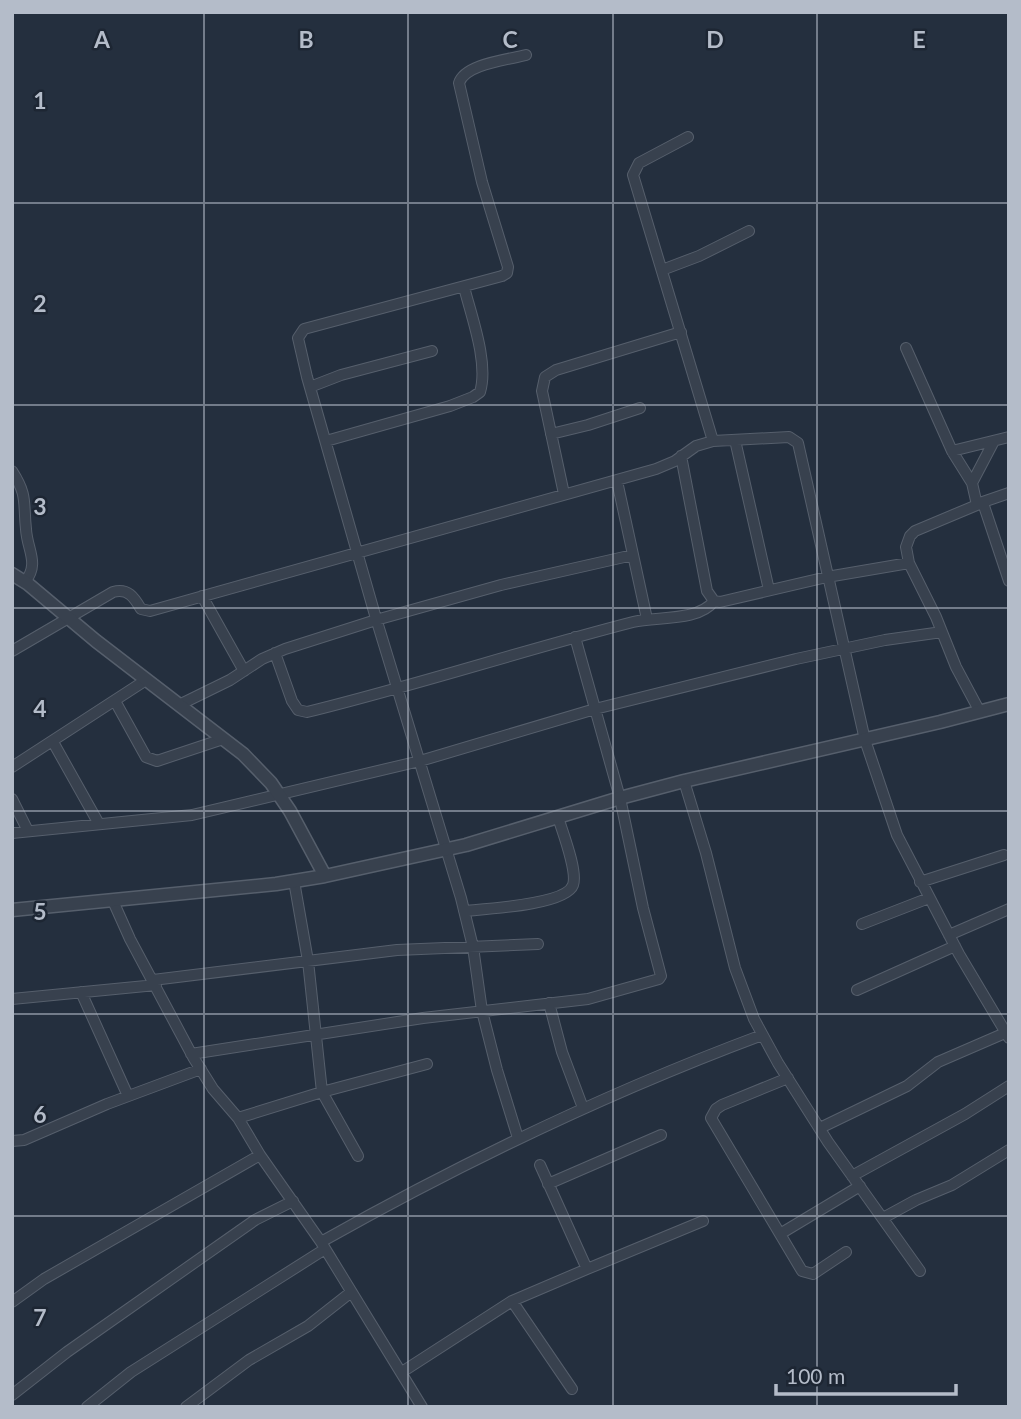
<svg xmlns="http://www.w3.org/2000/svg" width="1021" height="1419" viewBox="0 0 1021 1419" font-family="Lato,sans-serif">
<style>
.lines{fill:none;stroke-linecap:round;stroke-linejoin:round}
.minor-casing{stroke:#565f6c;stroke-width:12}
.tertiary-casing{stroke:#565f6c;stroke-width:15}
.minor{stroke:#38414e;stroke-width:10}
.tertiary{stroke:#38414e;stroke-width:12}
.grid{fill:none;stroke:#b4bcc9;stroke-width:2;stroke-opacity:0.55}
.grid-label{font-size:23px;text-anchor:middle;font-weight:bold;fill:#b4bcc9;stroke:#1d2633;stroke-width:5;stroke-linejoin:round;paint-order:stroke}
</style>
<rect width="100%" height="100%" fill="#242f3e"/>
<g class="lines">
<!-- minor casing -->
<g class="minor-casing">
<path id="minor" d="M688 137 639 163 633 175 713 441
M662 270 699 256 749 231
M906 348 952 451 972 483 977 505 915 531 910 536 906 547 909 563 936 617 956 667 980 712
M310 387 341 375 432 351
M551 434 588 425 640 408
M735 440 769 590
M326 441 450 406 473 397 480 392C489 363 471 315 464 287
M952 451 1009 437
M681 456 707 591 714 601 720 602 827 577 909 563
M12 471C28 496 23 502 26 529 27 550 40 563 25 582
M617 481 647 619
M972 483 994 441
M564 494 542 391 545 377 556 370 681 332
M983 503 1009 581
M977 504 1009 493
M202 596 244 671
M12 651 113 592C128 588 134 597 141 609L150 611 656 469 675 461 696 446 713 441 789 437 798 443 865 740 897 835 959 954 1009 1038
M275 653 292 701 298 710 307 712C417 685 524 650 633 622 656 616 698 622 714 601
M115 701 146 757 157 761 223 739
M179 705 230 680 262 659 285 649 376 620 501 585 633 555
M53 742 99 824
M12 767 146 680
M684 781 706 853 735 968 754 1019 778 1063 828 1142 920 1271
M12 799 28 831
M12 833 192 815 420 761 595 709 796 659 885 640 942 632
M294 881 308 961 322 1092 358 1156
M920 882 1004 855
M113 901 130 939 193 1057 213 1089 238 1118 260 1155 321 1242 422 1407
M464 911C484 909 566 905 573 885 578 871 562 831 558 817
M862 924 929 898
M949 935 1009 909
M153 980 397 950 538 944
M857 990 955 946
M81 992 128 1096
M12 999 156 985
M549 1003 562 1052 583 1108
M191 1054 423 1018 588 999 659 979 661 976 643 908 620 798 575 637
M788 1078 722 1105 716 1109 711 1118 802 1271 813 1274 846 1252
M238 1118 322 1092 427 1064
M820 1128 907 1086 938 1062 1005 1033
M518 1138 497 1070 482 1011 473 947 461 898 375 615 307 377 298 338 304 329 502 276 507 273 508 267 482 182 459 83C465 64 507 60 526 55
M12 1141 24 1140 107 1104 201 1069
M852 1176 965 1114 1009 1086
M548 1184 661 1135
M883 1218 916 1200 952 1185 1009 1150
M780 1234 860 1186
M321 1242C463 1162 609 1092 762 1035
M587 1269 703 1221
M512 1301 572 1389
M12 1302 44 1279 260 1155
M402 1372 512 1301 587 1269 540 1165
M12 1395 67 1352 255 1220 293 1201
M87 1407 131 1372 325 1249
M186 1407 249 1360 308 1326 350 1293"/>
</g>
<!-- tertiary casing -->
<g class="tertiary-casing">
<path id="tertiary" d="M12 574 28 584 96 641 243 754 271 783 290 811 325 876
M12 910 276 884 325 876 466 845 620 798 684 781 940 722 1009 704"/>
</g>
<!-- minor -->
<use href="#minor" class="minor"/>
<!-- tertiary -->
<use href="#tertiary" class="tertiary"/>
</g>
<!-- grid -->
<path class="grid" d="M204 12V1407M408 12V1407M613 12V1407M817 12V1407M12 203H1009M12 405H1009M12 608H1009M12 811H1009M12 1014H1009M12 1216H1009"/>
<g class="grid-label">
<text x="102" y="48">A</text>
<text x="306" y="48">B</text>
<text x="510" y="48">C</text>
<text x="715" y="48">D</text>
<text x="919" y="48">E</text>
<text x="40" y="109">1</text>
<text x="40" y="312">2</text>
<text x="40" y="515">3</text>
<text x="40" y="717">4</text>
<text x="40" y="920">5</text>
<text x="40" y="1123">6</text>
<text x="40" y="1326">7</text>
</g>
<!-- border -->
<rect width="1021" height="1419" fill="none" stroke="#b4bcc9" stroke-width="28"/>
<!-- scale -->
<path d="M776 1384v10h180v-10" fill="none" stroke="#b4bcc9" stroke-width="3.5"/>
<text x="786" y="1384" font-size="21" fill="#b4bcc9" stroke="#1d2633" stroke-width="5" paint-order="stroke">100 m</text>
</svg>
